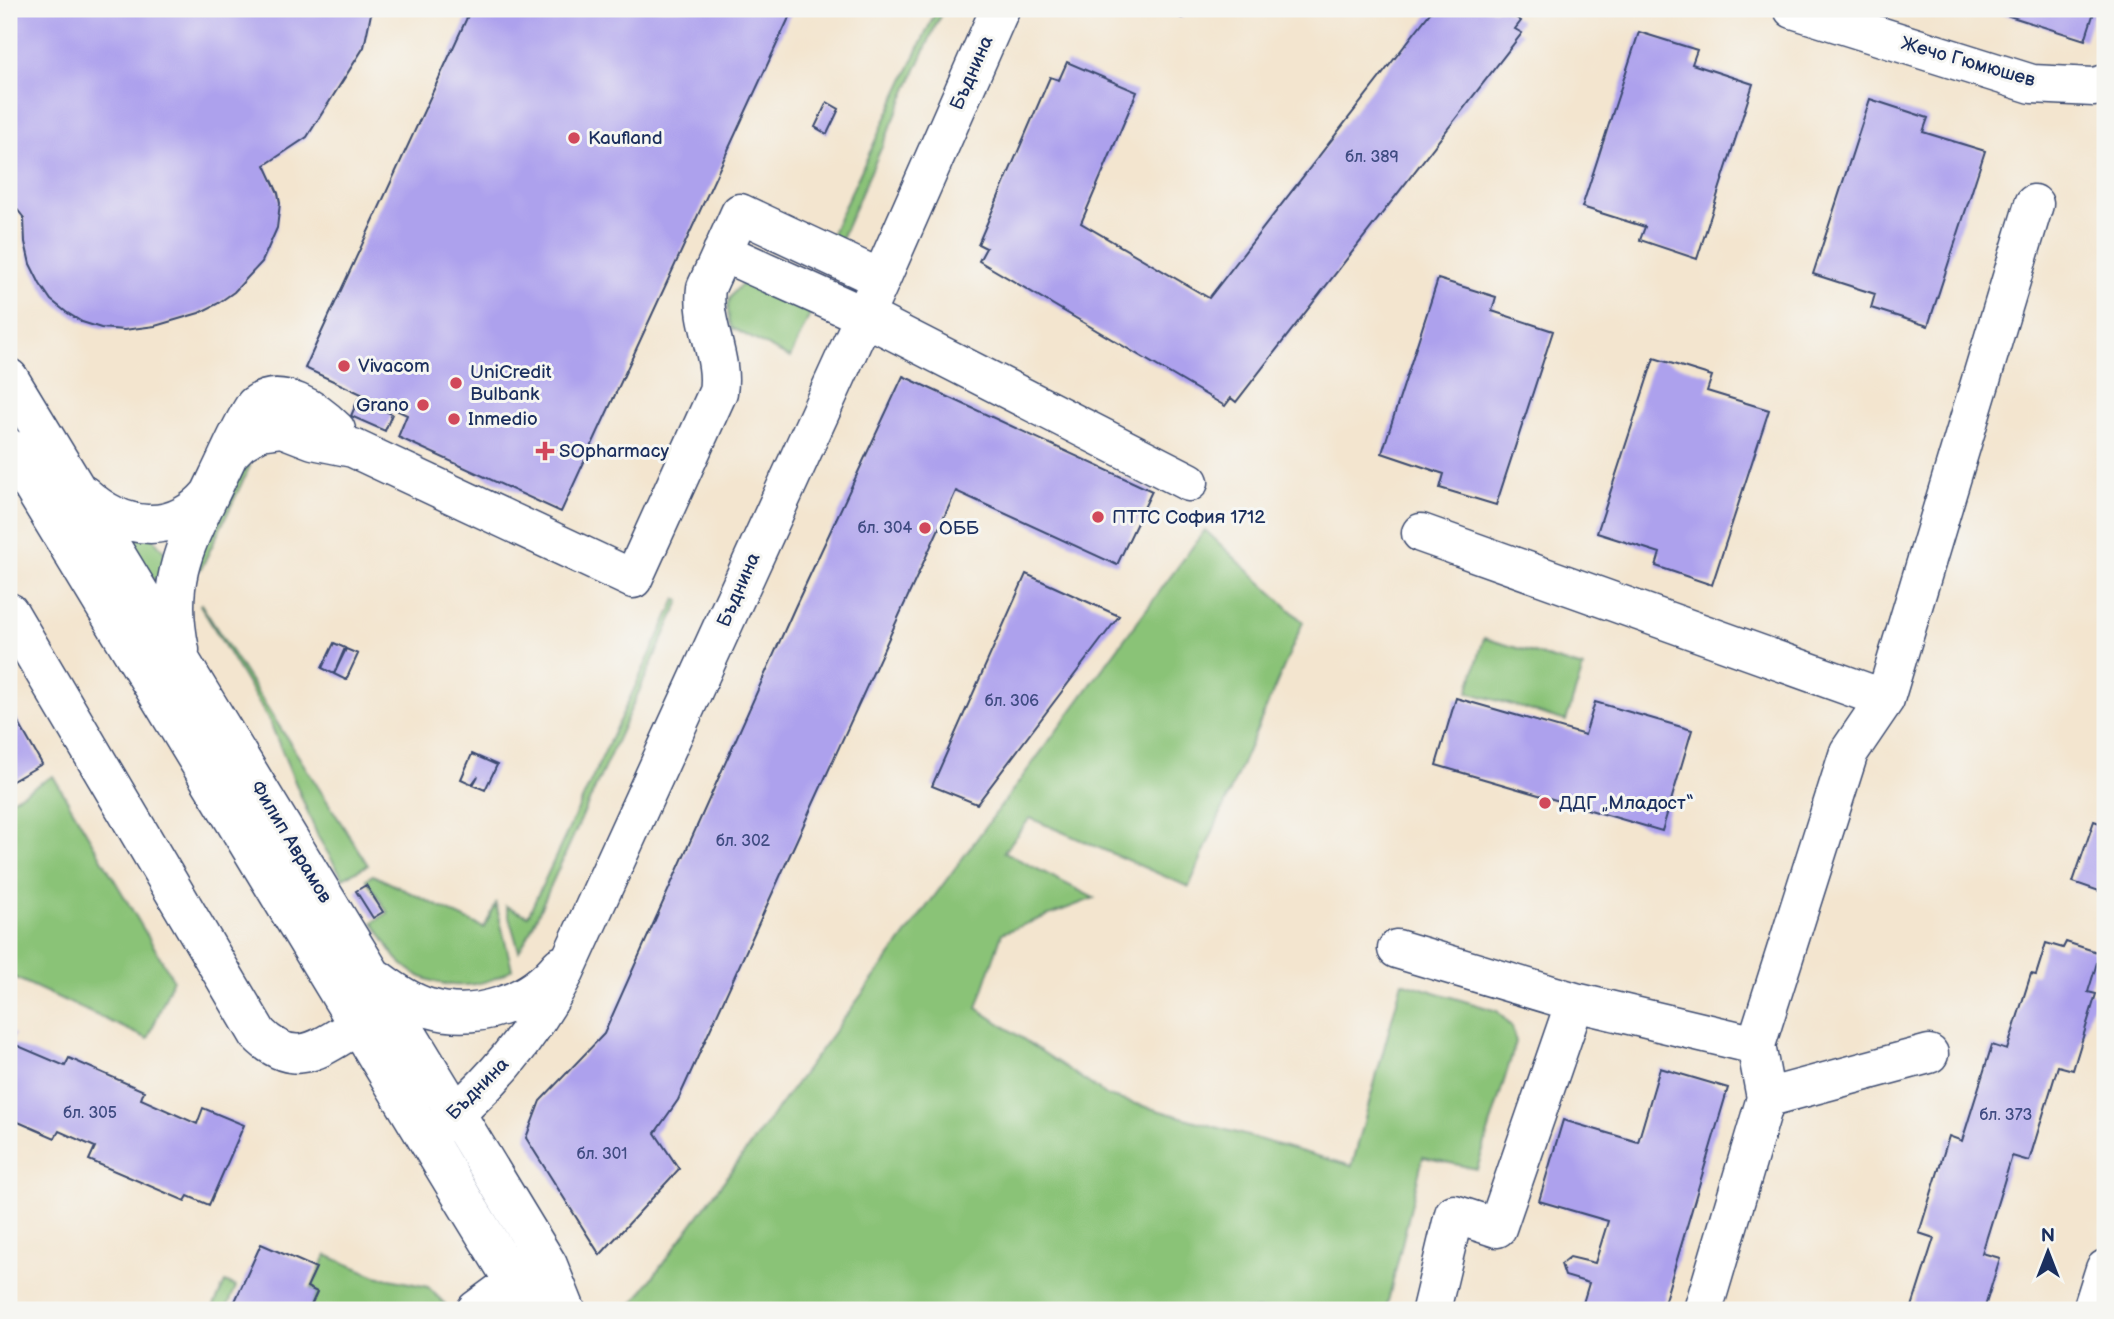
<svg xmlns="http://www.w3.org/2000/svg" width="2114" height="1319" viewBox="0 0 2114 1319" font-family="'Balsamiq Sans',sans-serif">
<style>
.green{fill:#8ac377;stroke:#52796a;stroke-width:2}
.building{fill:#ada1ed}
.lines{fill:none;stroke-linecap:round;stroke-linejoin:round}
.minor-casing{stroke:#3b4a6f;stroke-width:41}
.minor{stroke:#fff;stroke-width:38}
.poi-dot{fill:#d1495b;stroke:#f6f6f2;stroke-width:2.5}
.labels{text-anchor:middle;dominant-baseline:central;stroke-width:6;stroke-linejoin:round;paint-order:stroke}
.number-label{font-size:16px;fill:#404c82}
.street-label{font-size:19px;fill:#1b2f5e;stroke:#f6f6f2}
.poi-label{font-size:19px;fill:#1b2f5e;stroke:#f6f6f2;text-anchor:start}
</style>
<rect width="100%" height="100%" fill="#f6f6f2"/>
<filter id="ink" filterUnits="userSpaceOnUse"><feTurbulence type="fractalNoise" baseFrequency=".0143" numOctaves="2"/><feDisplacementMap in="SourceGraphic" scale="14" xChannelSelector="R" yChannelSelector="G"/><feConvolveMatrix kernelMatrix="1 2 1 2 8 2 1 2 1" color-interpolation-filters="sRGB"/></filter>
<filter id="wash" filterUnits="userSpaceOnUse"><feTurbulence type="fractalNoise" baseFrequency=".00686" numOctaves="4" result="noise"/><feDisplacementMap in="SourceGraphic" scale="28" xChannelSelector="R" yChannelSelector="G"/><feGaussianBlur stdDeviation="1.57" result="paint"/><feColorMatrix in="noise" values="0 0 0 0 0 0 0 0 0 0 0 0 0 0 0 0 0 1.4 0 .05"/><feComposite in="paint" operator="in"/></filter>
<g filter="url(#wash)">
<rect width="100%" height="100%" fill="#f3e5cf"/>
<!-- green -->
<path class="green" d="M937 9H943L840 241 831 235Z
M745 283 814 306 790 358 732 328C725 309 726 294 745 283Z
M240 460 250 466 201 569 190 564Z
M1205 530 1303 622 1189 887 1030 818 1004 852 1094 898 1002 933 977 1008 1108 1096 1352 1166 1402 982 1497 1011 1512 1027 1516 1042 1477 1169 1423 1157 1386 1310H632L630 1308Z
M149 533 169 558 161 581 154 580 127 538Z
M676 599 680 601 528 936 519 951 506 906 528 916Z
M200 605 201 604 368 865 343 878 318 837 269 720Z
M1484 638 1583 668 1566 721 1468 692Z
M53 776 173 979 148 1039 9 975V801Z
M373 875 484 928 496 904 512 969C476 993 428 991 397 959 388 948 381 934 373 922L388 913 366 879Z
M326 1255 376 1276 428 1287 445 1304 439 1310H309L317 1292 311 1289Z
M225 1282 236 1287 226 1310H212Z"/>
<g id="blocks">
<!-- building -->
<path class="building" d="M9 9H372L364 47 307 137 265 165 278 193 280 203 277 228 262 262 234 292 217 304 199 313 155 326 124 330 101 328 82 322 66 312 51 300 40 284 30 264 25 242 24 218 9 199Z
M471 9H793L561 512 398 437 407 415 305 368Z
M1160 9H1187L1182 18Z
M1433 9H1504L1521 21 1515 29 1522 33 1236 402 1231 398 1225 406 979 261 986 248 978 244 1050 77 1059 80 1067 62 1137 92 1081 223 1209 298Z
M1987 9H2095L2085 40Z
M1639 32 1697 50 1692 64 1753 84 1697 259 1640 240 1645 227 1582 207Z
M1870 99 1928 118 1923 132 1985 151 1928 326 1871 308 1875 294 1813 274Z
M827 102 839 109 827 134 815 127Z
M1438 279 1496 297 1492 311 1553 331 1496 505 1440 488 1444 474 1382 453Z
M1654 358 1712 376 1707 391 1769 410 1712 585 1656 566 1660 553 1597 533Z
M903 376 1152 491 1117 565 956 491 678 1100 655 1133 679 1169 600 1255 526 1138 540 1101 604 1034 795 607Z
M358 399 392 414 385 431 351 416Z
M1026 574 1119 616 977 804 932 786Z
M334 643 345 648 334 674 322 668Z
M346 649 358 654 346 680 334 674Z
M1456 698 1585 735 1595 702 1692 730 1662 831 1436 765Z
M9 706 42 764 9 783Z
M472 754 497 765 485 790 473 785 478 776 472 784 461 779Z
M2094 821 2105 825V893L2073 882Z
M366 885 383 912 373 918 356 891Z
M2066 942 2100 953 2088 992 2096 994 2073 1070 2058 1066 2029 1161 2012 1156 1982 1253 2000 1258 1984 1310H1911L1934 1238 1919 1233 1949 1136 1962 1141 1992 1045 2007 1050 2031 974 2036 975 2046 943 2063 948Z
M9 1031 15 1034 11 1043 65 1066 69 1058 144 1091 141 1099 197 1124 203 1108 244 1125 209 1205 188 1196 185 1201 89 1160 95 1147 59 1131 55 1138 9 1118Z
M1660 1068 1728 1088 1662 1310H1581L1589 1283 1565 1276 1561 1264 1570 1257 1595 1263 1608 1221 1539 1201 1563 1120 1638 1142Z
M261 1244 316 1268 307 1287 317 1292 309 1310H231Z"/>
</g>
</g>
<g filter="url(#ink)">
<use href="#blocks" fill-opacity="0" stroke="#3b4a6f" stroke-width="2"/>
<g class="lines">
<!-- minor casing -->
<g class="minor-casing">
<path id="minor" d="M1793 9 2032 84 2094 87 2105 84
M722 252 864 316 1189 482
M9 378 548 1265 566 1310
M9 448 465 1202 514 1282 535 1310
M230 453 241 442 260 431 282 428 313 440 353 448 633 579 718 392C724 356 701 324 706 288L740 213 881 279
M84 495C122 530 173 537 209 495
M1421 533 1885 699
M9 612 258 1034C296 1072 321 1047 359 1025
M180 650C164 576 188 541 218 477 230 453 240 427 255 405 281 386 316 410 336 430
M1397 949 1575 1002 1756 1045
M377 979C393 991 410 1003 429 1008 476 1022 530 1003 560 966
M1766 1098 1929 1054
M426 1136C485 1094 529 1040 563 976L881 279 1000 9
M476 1310 514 1282
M1431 1310 1454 1214 1497 1228 1575 1002
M1703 1310 1766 1098 1756 1045 1849 752 1885 699 2034 204
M2092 1310 2105 1269"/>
</g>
<!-- minor -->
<use href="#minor" class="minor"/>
</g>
</g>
<!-- markers -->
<g class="poi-dot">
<circle cx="574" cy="138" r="7"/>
<circle cx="344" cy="366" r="7"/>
<circle cx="456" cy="383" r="7"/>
<circle cx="423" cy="405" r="7"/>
<circle cx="454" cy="419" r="7"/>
<path d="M541.5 440.5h7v7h7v7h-7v7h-7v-7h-7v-7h7z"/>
<circle cx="1098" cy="517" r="7"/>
<circle cx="925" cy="528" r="7"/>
<circle cx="1545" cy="803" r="7"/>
</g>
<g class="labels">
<!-- number labels -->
<g class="number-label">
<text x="1372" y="157">бл. 389</text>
<text x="885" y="528">бл. 304</text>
<text x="1012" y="701">бл. 306</text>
<text x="743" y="841">бл. 302</text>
<text x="90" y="1113">бл. 305</text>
<text x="2006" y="1115">бл. 373</text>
<text x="602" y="1154">бл. 301</text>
</g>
<!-- street labels -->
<g class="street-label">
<text transform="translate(1968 62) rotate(16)">Жечо Гюмюшев</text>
<text transform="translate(972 73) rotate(-66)">Бъднина</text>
<text transform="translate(739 590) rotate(-66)">Бъднина</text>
<text transform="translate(291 842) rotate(59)">Филип Аврамов</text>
<text transform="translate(478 1089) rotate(-45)">Бъднина</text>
</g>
<!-- poi labels -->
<g class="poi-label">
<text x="588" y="138">Kaufland</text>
<text x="358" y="366">Vivacom</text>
<text x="470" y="372">UniCredit<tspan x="470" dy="22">Bulbank</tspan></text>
<text x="409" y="405" text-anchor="end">Grano</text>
<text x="468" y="419">Inmedio</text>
<text x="559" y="451">SOpharmacy</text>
<text x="1112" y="517">ПТТС София 1712</text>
<text x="939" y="528">ОББ</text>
<text x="1559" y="803">ДДГ „Младост“</text>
</g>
</g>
<!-- margin -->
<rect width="2114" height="1319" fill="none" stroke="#f6f6f2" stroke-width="35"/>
<!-- north arrow -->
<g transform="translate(2048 1252)" stroke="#f6f6f2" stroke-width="5" paint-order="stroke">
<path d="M0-5L12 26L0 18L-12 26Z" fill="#1b2f5e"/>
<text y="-10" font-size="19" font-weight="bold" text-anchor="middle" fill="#1b2f5e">N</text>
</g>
</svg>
